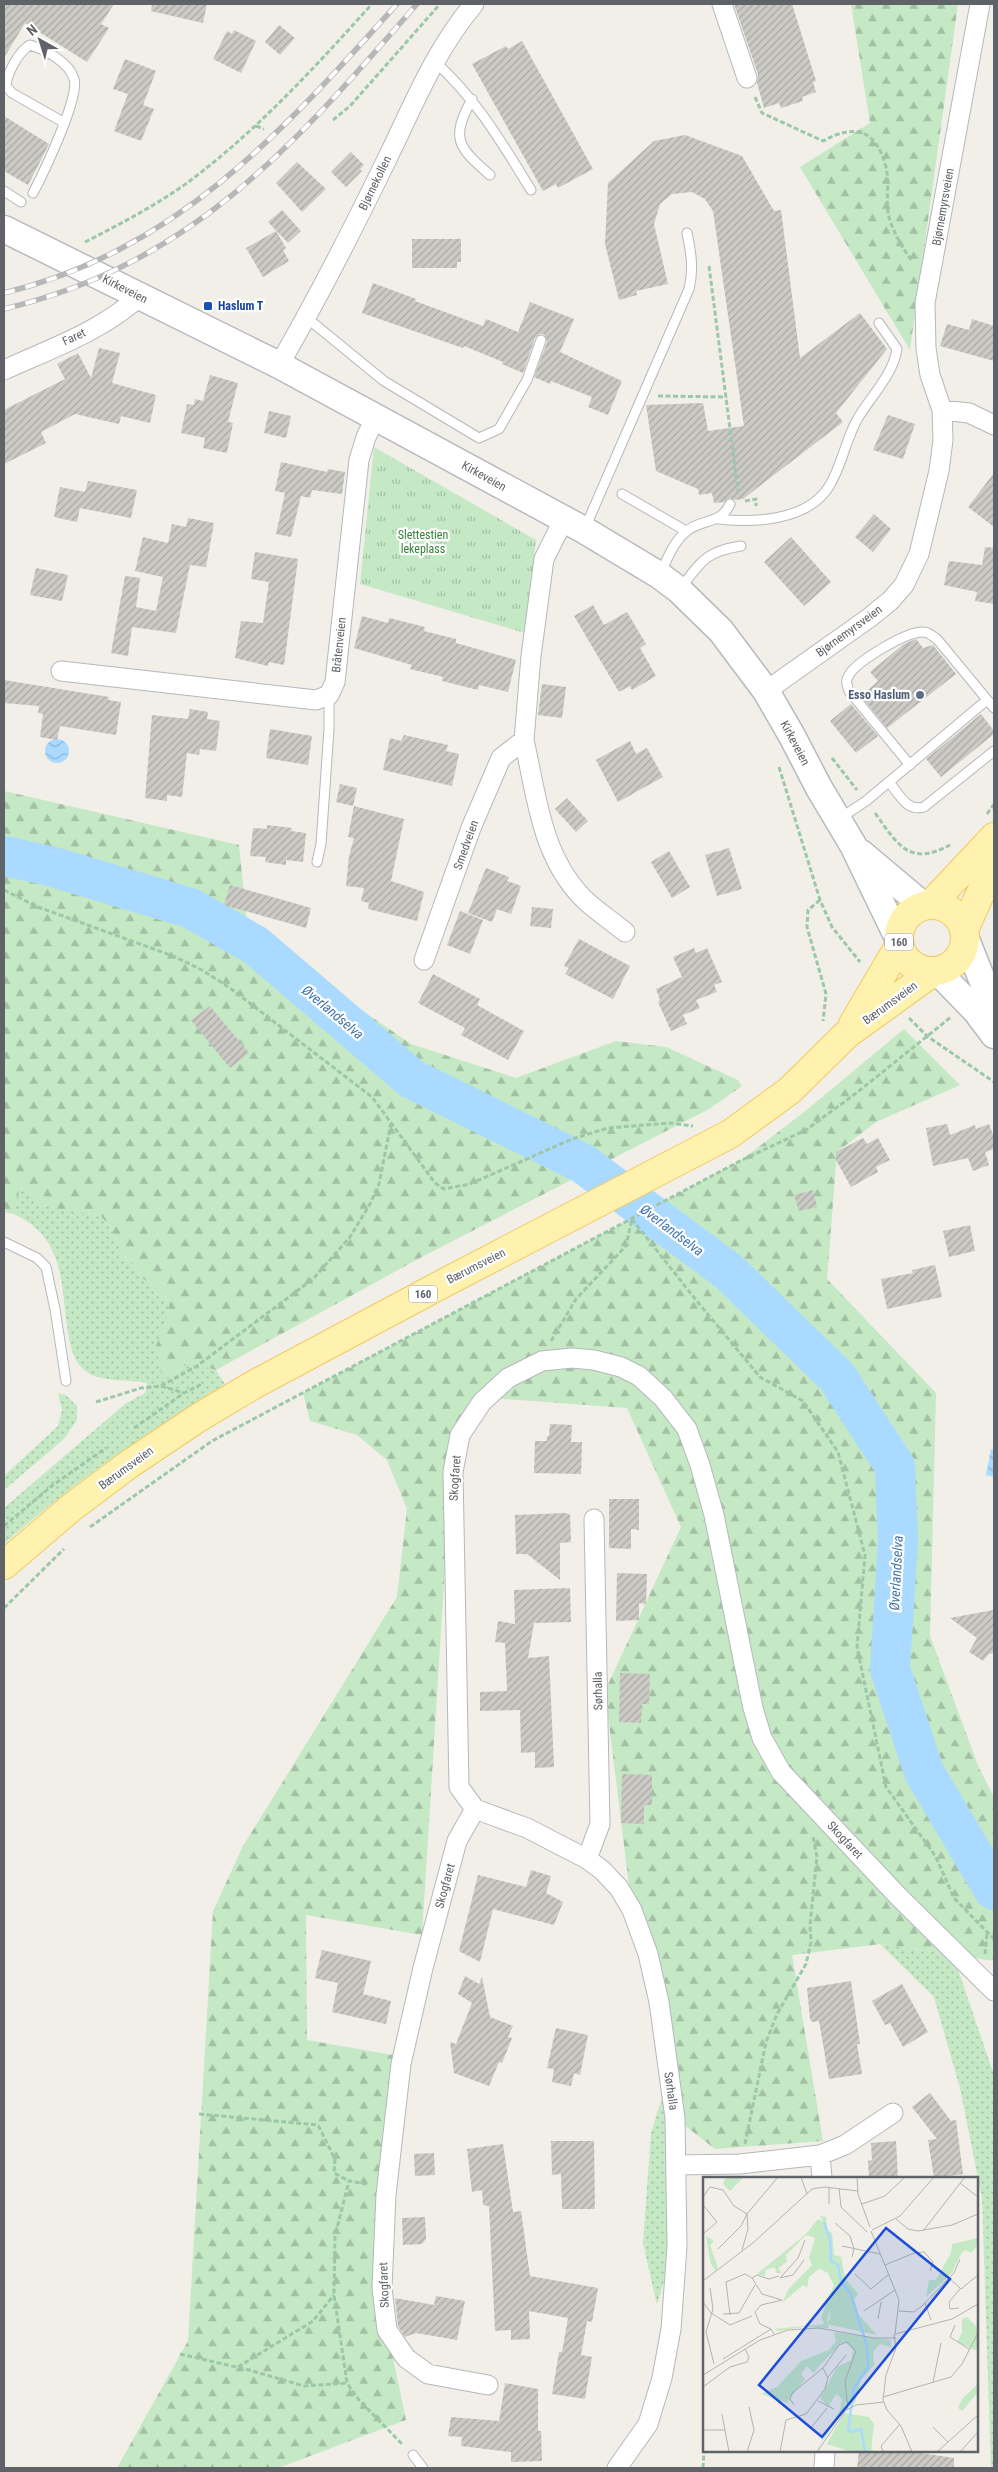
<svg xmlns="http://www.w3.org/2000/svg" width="998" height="2472" viewBox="0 0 998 2472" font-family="'Roboto Condensed',sans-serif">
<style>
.grass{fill:url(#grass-dots)}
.forest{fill:url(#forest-firs)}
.park{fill:url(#park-tufts)}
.water{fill:url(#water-waves)}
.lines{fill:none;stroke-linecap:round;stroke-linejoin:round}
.river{stroke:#aadaff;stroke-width:40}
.building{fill:url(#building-hatch)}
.lane-casing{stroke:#b5b8bc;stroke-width:11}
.street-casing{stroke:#b5b8bc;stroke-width:21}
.secondary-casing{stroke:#b6babf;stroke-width:29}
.primary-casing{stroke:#f2c960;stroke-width:30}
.path{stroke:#9cc7a9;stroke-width:3;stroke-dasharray:5 2.5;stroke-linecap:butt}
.lane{stroke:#fff;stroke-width:9}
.street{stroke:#fff;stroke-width:19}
.secondary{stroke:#fff;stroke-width:26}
.primary{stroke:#fff2af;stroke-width:28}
.rail-casing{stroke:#b6b7b8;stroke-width:5.5}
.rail{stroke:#fff;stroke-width:4;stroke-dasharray:11;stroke-linecap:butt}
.transit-dot{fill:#1a4fb4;stroke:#fff;stroke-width:2}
.service-dot{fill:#5c6f8a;stroke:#fff;stroke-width:2}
.labels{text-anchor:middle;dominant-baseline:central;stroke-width:4.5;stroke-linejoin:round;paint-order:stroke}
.shield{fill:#fff;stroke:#8f9295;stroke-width:1}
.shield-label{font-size:11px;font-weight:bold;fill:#5f6368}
.street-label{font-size:12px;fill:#5f6368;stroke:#fff}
.transit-label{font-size:12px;font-weight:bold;fill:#164399;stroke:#fff;text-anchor:start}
.park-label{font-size:12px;fill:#348238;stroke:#fff}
.service-label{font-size:12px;font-weight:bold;fill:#4e5e75;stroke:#fff;text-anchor:end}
.water-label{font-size:14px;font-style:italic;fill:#4174aa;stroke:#fff}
.inset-river{fill:none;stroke:#aadaff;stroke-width:2.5}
.inset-road{fill:none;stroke:#b3b3b1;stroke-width:1}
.view{fill:#1d4ed8;fill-opacity:0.15;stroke:#1d4ed8;stroke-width:2.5}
.inset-edge{fill:none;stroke:#5f6368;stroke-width:2.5}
</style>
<defs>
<pattern id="grass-dots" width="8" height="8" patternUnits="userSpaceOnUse" patternTransform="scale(1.25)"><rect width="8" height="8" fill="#c5e8c5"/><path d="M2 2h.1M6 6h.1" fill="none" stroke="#a3c0a4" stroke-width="1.8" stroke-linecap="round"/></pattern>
<pattern id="forest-firs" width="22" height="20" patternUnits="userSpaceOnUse" patternTransform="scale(1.25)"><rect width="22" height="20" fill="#c5e8c5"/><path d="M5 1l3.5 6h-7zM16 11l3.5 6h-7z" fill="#a3c0a4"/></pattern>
<pattern id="park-tufts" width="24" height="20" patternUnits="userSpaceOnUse" patternTransform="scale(1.25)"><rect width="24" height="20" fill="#c5e8c5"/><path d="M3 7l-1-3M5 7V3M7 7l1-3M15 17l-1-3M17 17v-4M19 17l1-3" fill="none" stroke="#a3c0a4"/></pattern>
<pattern id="water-waves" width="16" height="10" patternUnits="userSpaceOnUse" patternTransform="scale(1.25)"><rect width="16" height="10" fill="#aadaff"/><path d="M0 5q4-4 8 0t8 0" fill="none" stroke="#8eb4d2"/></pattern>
<pattern id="building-hatch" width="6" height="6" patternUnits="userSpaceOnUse" patternTransform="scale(1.25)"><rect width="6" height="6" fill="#cccac5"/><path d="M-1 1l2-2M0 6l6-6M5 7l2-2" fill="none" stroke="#a9a8a4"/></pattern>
</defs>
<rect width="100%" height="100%" fill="#f1efe8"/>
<!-- grass -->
<path class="grass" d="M19 1187C39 1200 76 1213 100 1215L112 1229 123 1256 133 1263 142 1278 157 1288 169 1301V1312L165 1326 167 1378 186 1364 195 1363 216 1370 225 1384C147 1432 72 1483 4 1544V1508L125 1404 145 1393 147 1383C127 1379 100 1383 84 1370 73 1360 70 1345 68 1332 60 1282 66 1239 14 1214Z
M58 1393 66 1395 77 1406V1420L64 1439 4 1490V1476L58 1426 62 1410Z
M880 1944 953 1955 994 2075V2468H991L982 2198 960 2088 934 1997Z
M665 2088 670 2261 657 2305 643 2243 651 2133Z"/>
<!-- forest -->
<path class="forest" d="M851 4H958L910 350 800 167 870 123Z
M4 791 239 845 247 924 328 987 411 1044 516 1078 616 1041 666 1047 738 1080 742 1086 709 1109 418 1259 216 1370C186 1362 192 1360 167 1378L161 1371 156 1346 169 1312V1301L157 1288 142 1278 133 1263 123 1256 112 1229 100 1215 62 1210 41 1203 20 1187 14 1214 4 1212Z
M904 1029 960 1085 876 1122 837 1152 827 1279 936 1393 930 1636 979 1768 994 1797V1961L880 1944 792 1955 823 2141 715 2149 675 2118 632 1910 605 1691 681 1527 627 1408 490 1398 453 1438 422 1935 306 1915 307 2040 398 2056 387 2330 406 2420 278 2468H117L188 2341 213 1911 243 1846 397 1597 407 1509 387 1460 357 1435 310 1421 303 1393 740 1161 803 1113Z"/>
<!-- park -->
<path class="park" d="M374 447 536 540 525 633 360 584Z"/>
<!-- water -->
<path class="water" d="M45 751a12 12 0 1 1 24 0a12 12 0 1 1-24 0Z
M991 1449 994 1450V1477L986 1475Z"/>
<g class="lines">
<!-- river -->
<path class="river" d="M4 856 50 866 190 908 255 945 412 1079 582 1163 728 1271 837 1377 895 1466 898 1540 890 1669 924 1772 994 1890"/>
</g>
<!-- building -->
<path class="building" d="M4 4H114L101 24 109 28 87 62 25 23 4 58Z
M152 4H207L203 23 151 11Z
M734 4H792L816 81 813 82 816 92 802 97 803 101 781 108 779 103 764 108 757 83 758 74Z
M279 25 295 38 280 55 265 42Z
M234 30 256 41 241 73 213 59 227 31 232 34Z
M522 41 593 169 558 188 556 184 543 191 472 64 506 46 508 49Z
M125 59 156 71 143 105 154 109 141 141 114 131 128 94 113 89Z
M4 116 49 144 28 185 4 171Z
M685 135 742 156 774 211 781 210 800 358 860 313 887 349 836 413 843 422 743 499 735 500 730 498 724 502 714 503 712 493 699 495 698 489 656 471 646 405 703 403 708 431 744 426 713 211 705 199 692 192 672 194 660 204 654 224 668 284 636 291 637 295 619 300 605 244 608 183 654 141Z
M351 152 364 165 360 169 362 171 346 187 331 172Z
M297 162 326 189 302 212 276 183Z
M282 210 301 231 288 243 268 222Z
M276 231 286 248 283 250 289 261 263 277 246 248Z
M412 239H461V262H457V268H412Z
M373 283 416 299 415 301 483 326 486 319 518 332 530 302 574 319 560 352 622 381 608 415 588 407 592 397 551 381 550 384 534 377 547 342 544 334H539L535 338 523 373 502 364 503 362 464 346 463 348 362 313Z
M972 319 994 326V361L940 346 947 324 969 330Z
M99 348 120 353 112 383 156 395 150 423 121 416 119 424 75 414 41 432 46 443 4 464V410L65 379 57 364 78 353 91 378Z
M210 375 238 383 228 422 233 423 227 453 203 448 205 438 181 433 187 404 194 405 195 399 203 401Z
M269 411 291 416 286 438 264 433Z
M888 415 915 424 903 459 873 450Z
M281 462 327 472 328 469 345 472 342 494 312 490 310 498 301 496 291 537 276 534 285 493 275 491Z
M994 473V527L968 507Z
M88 481 137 490 131 518 80 508 77 522 54 517 60 487 85 492Z
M874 514 891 529 873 552 855 537Z
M188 518 214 523 206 567 190 565 176 633 132 627 128 656 111 653 125 576 140 578 136 607 156 611 163 577 135 571 143 537 168 543 172 524 186 527Z
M791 537 831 582 804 606 764 562Z
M985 547 994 548V604L975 601 977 592 944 585 949 561 982 565Z
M255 552 298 559 284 665 269 662 268 666 235 658 241 621 263 623 269 582 251 579Z
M36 568 68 575 62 601 30 595Z
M593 605 604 625 627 612 646 644 640 648 656 676 632 690 630 686 619 692 574 616Z
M362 616 388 623 389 618 425 627 424 631 456 639V643L516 660 508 692 479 685 478 690 442 681 443 677 410 669 412 665 354 648Z
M916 639 923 648 933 645 956 674 887 728 861 696 878 681 870 672 904 644Z
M4 680 109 697 108 700 121 702 116 735 60 726 57 740 40 737 43 714 38 713 39 706 4 703Z
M542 684 566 687 562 718 538 715Z
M851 704 878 736 856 753 830 721Z
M190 709 208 712 207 719 220 721 216 751 200 749 199 755 187 753 182 797 167 795V801L145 798 152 715 188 719Z
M981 714 994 731V734L941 777 926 759Z
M270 729 312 736 308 765 266 758Z
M404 735 448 745 446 751 459 754 452 786 383 770 390 738 401 741Z
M630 741 636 754 647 748 663 777 618 802 596 760Z
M340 784 357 788 353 806 336 802Z
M567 798 588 821 576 832 555 809Z
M354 806 404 819 391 881 424 892 417 921 368 909 369 903 361 901 364 888 346 886 349 856 354 838 348 837Z
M267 825 292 828 291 831 306 833 303 862 286 860V865L265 862 266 857 250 856 253 828 267 829Z
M729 848 742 889 717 896 705 855Z
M669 851 690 887 672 898 651 862Z
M486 868 509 877 507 881 521 886 511 914 497 909 492 922 468 913Z
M230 885 311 908 306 928 224 905Z
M532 907 553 909 551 928 530 926Z
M460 911 483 920 470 954 447 945Z
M579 939 630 966 613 999 565 974 569 968 564 966Z
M694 948 696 953 707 948 722 982 714 985 717 992 696 1000 700 1008 683 1015 687 1024 671 1031 658 1002 660 1000 656 989 682 977 673 957Z
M433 974 480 999 477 1005 524 1031 508 1060 461 1035 465 1028 418 1003Z
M210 1006 249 1053 230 1068 191 1020Z
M947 1124 950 1135 975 1125 976 1129 989 1124 994 1137V1149L985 1152 989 1165 973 1171 968 1158 933 1166 926 1128Z
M863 1138 867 1144 878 1138 890 1160 876 1167 878 1172 851 1187 836 1160V1152Z
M813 1190 817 1207 799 1211 794 1195Z
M970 1225 975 1251 949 1257 943 1231Z
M935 1265 942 1297 887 1309 881 1279 913 1273 912 1270Z
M550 1424 572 1425 571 1442H582L581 1474 534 1473 535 1441H547V1436H549Z
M609 1499H639V1530L631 1529V1549L609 1548Z
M566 1513 570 1515 571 1542 560 1543V1580L527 1554H516L515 1515Z
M617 1573 647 1574 646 1604 639 1603V1620L616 1621Z
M570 1588 571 1622 534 1623 528 1658 549 1656 554 1767 535 1768V1752L521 1753 520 1710 480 1711V1692L507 1691 505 1643 495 1642 498 1621 515 1624 514 1590Z
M994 1610V1653L989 1654 983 1661 969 1652 977 1638 950 1618Z
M620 1673 650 1674 649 1704H642L641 1723 619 1722Z
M622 1774 652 1775V1805H644V1824L621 1823Z
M531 1870 551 1876 546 1893 563 1902 554 1925 493 1909 480 1962 459 1951 478 1875 526 1887Z
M322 1950 371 1961 363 1994 391 2001 386 2024 332 2012 338 1983 315 1978Z
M465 1976 479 1984 482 1977 490 2017 513 2026 508 2037 512 2038 502 2063 499 2062 489 2086 454 2073 450 2042 456 2044 472 2003 458 1994Z
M851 1981 860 2044H857L862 2074 829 2079 819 2021 812 2022 810 2019 807 1988Z
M902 1984 928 2032 903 2047 890 2023 885 2025 872 2001Z
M556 2028 588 2035 580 2075 574 2073 571 2086 552 2082 554 2069 547 2068Z
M930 2093 951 2121 956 2120 963 2174 934 2178 928 2140 937 2139 912 2107Z
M551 2141H594L595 2209H562L561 2174 552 2175Z
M896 2141 898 2178H869L868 2161 872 2160 871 2143Z
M503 2144 513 2212 521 2211 530 2276 598 2288 592 2322 587 2321 581 2355 592 2357 585 2399 552 2394 559 2352H562L568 2318 529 2311 530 2339 511 2340V2330L495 2331 489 2206 483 2205 482 2190 472 2192 467 2149Z
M434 2153 435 2175 415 2176 414 2154Z
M425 2217 426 2239 422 2244 403 2245 402 2218Z
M436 2296 465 2301 457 2340 416 2333 405 2337 398 2326 395 2298 434 2305Z
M505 2383 538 2389V2431H541L542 2461 511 2462V2452L461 2446 462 2437 448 2436 451 2417 499 2421Z
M859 2451H908L954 2458V2468H857Z"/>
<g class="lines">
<!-- lane casing -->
<g class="lane-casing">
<path id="lane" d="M434 61C476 98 502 143 531 190
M472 99C450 139 458 147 490 175
M4 191 21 202
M33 193C43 174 80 97 74 79 69 62 46 50 30 45 19 51 7 73 6 86L12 93 63 122
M307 318 384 381 479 438 499 429 527 380 541 340
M622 494 686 531
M719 519C753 523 806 521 828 488 842 467 845 440 858 418 871 396 893 375 897 349L879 323
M585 528 689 289C694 270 691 252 687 233
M660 574C667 560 674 540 688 530 703 519 721 524 730 504
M681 588C701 561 707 551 741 546
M910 765 849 691C847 685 845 681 849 675 857 661 907 631 923 632 929 632 932 636 937 639L994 708
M889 782C899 794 907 812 924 807L994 751
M839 819 866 801 987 700
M317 862 321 844 329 729V695
M4 1242 37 1258 46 1267 55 1309 66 1381
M413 2455 423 2468"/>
</g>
<!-- street casing -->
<g class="street-casing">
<path id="street" d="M722 4 747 78
M279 365C318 298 353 229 387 159 413 106 435 50 474 4
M4 370C50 349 102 331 140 296
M942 410 969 413 994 425
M61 671 316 700 329 695 335 682 359 460 366 437 376 417
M766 691 869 618 890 601 904 585 919 554 939 471 943 440 942 410 930 375 926 348 925 303 980 4
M524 740C536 793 541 854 581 896 593 909 611 920 625 932
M424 960 471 828 501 758 524 740 531 656 544 559 564 519
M475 1809 457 1841 423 1968 401 2064 386 2195 382 2288 387 2330 406 2358 428 2374 488 2385
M587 1859 600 1824 594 1519
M820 2155 822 2178
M676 2165 740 2164 820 2155 845 2145 893 2113
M617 2468 648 2424 662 2378 671 2329 677 2247 675 2118 659 2002 648 1954 632 1910 619 1888 602 1870 587 1859 527 1828 475 1809 459 1787 453 1472 460 1435 482 1402 508 1378 542 1361 572 1358 594 1360 621 1367 639 1376 663 1398 687 1429 700 1465 714 1515 753 1708 762 1738 781 1772 898 1896 994 1991
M824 2468 825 2451"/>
</g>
<!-- secondary casing -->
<g class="secondary-casing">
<path id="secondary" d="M4 229 279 365 584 530 659 575 679 590 721 631 766 691 792 736 819 788 853 845 898 938
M861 853 924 906
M965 937 983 982 994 1001
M937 971 976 1011 994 1035"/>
</g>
<!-- primary casing -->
<g class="primary-casing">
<path id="primary" d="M899 938a33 33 0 1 1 66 0a33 33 0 1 1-66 0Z
M930 905 994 837
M964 930 994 863
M853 1024 899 946
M4 1565 72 1507 128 1465 198 1418 255 1384 444 1283 730 1134 789 1091 847 1034 933 972"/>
</g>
<!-- path -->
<path class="path" d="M755 97 762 113 823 141C856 123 876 130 886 167 890 183 885 201 889 217 894 234 902 247 912 261
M333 120 350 106 440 4
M256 126 264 129
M85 242C120 224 155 206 187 183 257 131 314 68 372 4
M709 266 738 491
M658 396 727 397
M745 501 756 499V506
M832 758 857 790
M779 767 820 900 832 927 860 962
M875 813C898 845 909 867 950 845
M987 814 994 804
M4 890 38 907 173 956 202 970 230 988 372 1097 435 1183 444 1189 470 1184 572 1139 608 1128 670 1123 693 1126
M820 900 808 910 807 927 826 994 823 1021
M909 1018 927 1036 994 1082
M632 1219 696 1300 760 1377 803 1401 838 1452 865 1555 857 1647 886 1787 936 1857 954 1898 994 1939
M551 1341 576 1299 626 1246 632 1219
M161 1386 184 1393
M96 1402 141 1388 161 1386 197 1366 313 1279 350 1237 370 1204 379 1184 391 1123
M134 1428 184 1393 202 1384
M4 1526 53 1485 106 1448
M90 1527 212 1441 740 1161 806 1130 859 1091 951 1017
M4 1608 64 1549
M985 1954 987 1933
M199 2114 318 2125 335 2159 334 2173 349 2181
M745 2144 766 2042 777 2014 806 1964 811 1942 810 1925 817 1857 813 1836
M367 2184 349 2181 335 2236 334 2295 347 2383 359 2400 402 2444
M180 2354 249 2370 304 2386 347 2383
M238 2367 313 2321 334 2295
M703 2468 704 2453"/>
<!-- lane -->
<use href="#lane" class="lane"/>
<!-- street -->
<use href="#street" class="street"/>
<!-- secondary -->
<use href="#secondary" class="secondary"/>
<!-- primary -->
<use href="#primary" class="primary"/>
<!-- rail casing -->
<g class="rail-casing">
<path id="rail" d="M4 293C178 250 282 132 397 4
M4 309C194 263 294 145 417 4"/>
</g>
<!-- rail -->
<use href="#rail" class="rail"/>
</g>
<!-- markers -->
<rect class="transit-dot" x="203" y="301" width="10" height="10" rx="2.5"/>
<circle class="service-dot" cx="920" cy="695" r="5"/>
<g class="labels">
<!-- shield labels -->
<g class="shield">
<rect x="885" y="933.5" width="28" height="17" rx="4"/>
<rect x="409" y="1285.5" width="28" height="17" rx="4"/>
</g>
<g class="shield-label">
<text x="899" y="942">160</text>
<text x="423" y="1294">160</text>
</g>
<!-- street labels -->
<g class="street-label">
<text transform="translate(375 183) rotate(-64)">Bjørnekollen</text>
<text transform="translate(943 207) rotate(-80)">Bjørnemyrsveien</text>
<text transform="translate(125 289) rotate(27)">Kirkeveien</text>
<text transform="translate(74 337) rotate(-25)">Faret</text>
<text transform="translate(484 476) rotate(29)">Kirkeveien</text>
<text transform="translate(849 631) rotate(-36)">Bjørnemyrsveien</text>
<text transform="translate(339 645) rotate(-84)">Bråtenveien</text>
<text transform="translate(795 743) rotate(62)">Kirkeveien</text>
<text transform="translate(466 845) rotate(-70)">Smedveien</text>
<text transform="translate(890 1003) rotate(-36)">Bærumsveien</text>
<text transform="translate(476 1266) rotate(-27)">Bærumsveien</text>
<text transform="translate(126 1468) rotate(-36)">Bærumsveien</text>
<text transform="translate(455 1478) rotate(-86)">Skogfaret</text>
<text transform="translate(598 1691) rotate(-91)">Sørhalla</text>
<text transform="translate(845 1840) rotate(47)">Skogfaret</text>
<text transform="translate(445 1886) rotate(-75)">Skogfaret</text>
<text transform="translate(671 2091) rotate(82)">Sørhalla</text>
<text transform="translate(384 2285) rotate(-92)">Skogfaret</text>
</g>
<!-- transit labels -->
<g class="transit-label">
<text x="218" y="306">Haslum T</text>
</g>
<!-- park labels -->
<g class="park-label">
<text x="423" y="535">Slettestien<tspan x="423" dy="14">lekeplass</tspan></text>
</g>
<!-- service labels -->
<g class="service-label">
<text x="910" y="695">Esso Haslum</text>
</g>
<!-- water labels -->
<g class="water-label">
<text transform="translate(333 1012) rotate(40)">Øverlandselva</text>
<text transform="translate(672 1230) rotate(37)">Øverlandselva</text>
<text transform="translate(896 1573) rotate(-87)">Øverlandselva</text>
</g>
</g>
<!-- overview -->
<g transform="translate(703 2177)">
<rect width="275" height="275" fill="#f1efe8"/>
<path d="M3 59 11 64 7 68 15 91 12 94 7 84ZM109 88 118 90 106 100 104 110 107 112 100 108 79 126 85 113ZM123 127 127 133 124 145 126 151 100 150 75 154 71 152 121 147 118 141ZM139 220 143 225 139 235 112 275 137 233Z" fill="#c5e8c5"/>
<path d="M23 0H41L27 14 20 7ZM117 39 123 40 124 53 129 56 131 78 138 80 142 101 155 117 151 122 156 138 174 158 123 147 127 142V133L121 128 131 109 125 96 109 88 106 81 112 61 103 58 83 78 84 85 75 91 79 96H73L72 90 62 93V99L54 97 103 57 115 42 121 45ZM275 61V68L268 76 262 73 258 77 249 96 223 120 226 103H233L248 76 249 67ZM264 140 275 151V174L254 165 259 155V142ZM131 155 188 163V170L177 167 170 175 171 188 158 203 152 226 146 228 133 217 125 230 117 221 134 190 148 183 150 173 142 165 138 166 110 196 104 189 98 197 102 202 84 226 58 217 74 210 98 184 126 173 133 164ZM275 207V215L259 234 255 231 259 222ZM141 236 166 240 171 247 168 275H148L124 267Z" fill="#c5e8c5"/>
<path class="inset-river" d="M121 45 127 62 128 84 135 88 138 104 148 118 164 169 165 190 151 211 145 253 149 255 158 252 162 275"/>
<path class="inset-road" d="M98 0 104 17M154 0 155 17 167 50M257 6 275 20M126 10V27M136 11 138 30 164 55M0 20 7 10 20 13 31 29 44 37 45 52 39 73M159 27 182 19 202 0M0 28 14 45 0 57M193 42 205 52 215 54 249 48 275 37M132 46 147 59 151 72 149 80M169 53 197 39 231 0M168 54 196 123 192 157M220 54 262 0M139 69 177 77M15 72 38 49 44 37 75 0M101 83 90 98 77 101 95 81 102 63M182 88 211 76 221 75 230 85 227 94M152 97 168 112 186 97M49 101 59 117 79 123 58 128 52 135 57 147 68 152 71 157M49 101 54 98 66 102 76 99M246 101 258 112 275 98M0 104 51 65 109 12 121 10 155 14M7 111 10 132 3 155 11 187M0 125 8 136 27 148 49 139M222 126 228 143M256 131 247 132 246 125 257 112M161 134 192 113M196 134 211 135 219 129 251 96 257 82M20 137 36 136 52 108M27 138 23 105 42 97 49 101M175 142 178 125M252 148 247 160 266 172M196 156 191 158 193 171 183 198 180 223 184 233 198 249 209 275M196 156 249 142 275 127M20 182 68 152M0 198 57 163 85 153 116 151 171 161H193M125 200 143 178M230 205 238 166M0 210 27 190 44 185 46 180 42 172M180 220 248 200 259 187 275 156M115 224 131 232M91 228 87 222 89 216 120 191 136 168 144 165 153 174 142 204 145 232M19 237 26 275M230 250 245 265 234 275M107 252 124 231M0 253H22M245 265 275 238M44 275 51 253 46 230M77 275 83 243 103 237 122 212 125 201 120 191M114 275 143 233 153 228 181 225M180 275 178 269 197 247M257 275 275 255"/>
<path class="view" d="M183 51 247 102 119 260 56 208Z"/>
<rect width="275" height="275" class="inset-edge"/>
</g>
<!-- border -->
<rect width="998" height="2472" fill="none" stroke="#5f6368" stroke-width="10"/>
<!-- north arrow -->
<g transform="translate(40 40) rotate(321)" stroke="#ffffff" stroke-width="4" paint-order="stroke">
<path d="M0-4L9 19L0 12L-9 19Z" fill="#5f6368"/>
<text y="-8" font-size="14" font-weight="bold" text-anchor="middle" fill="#5f6368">N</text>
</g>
</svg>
